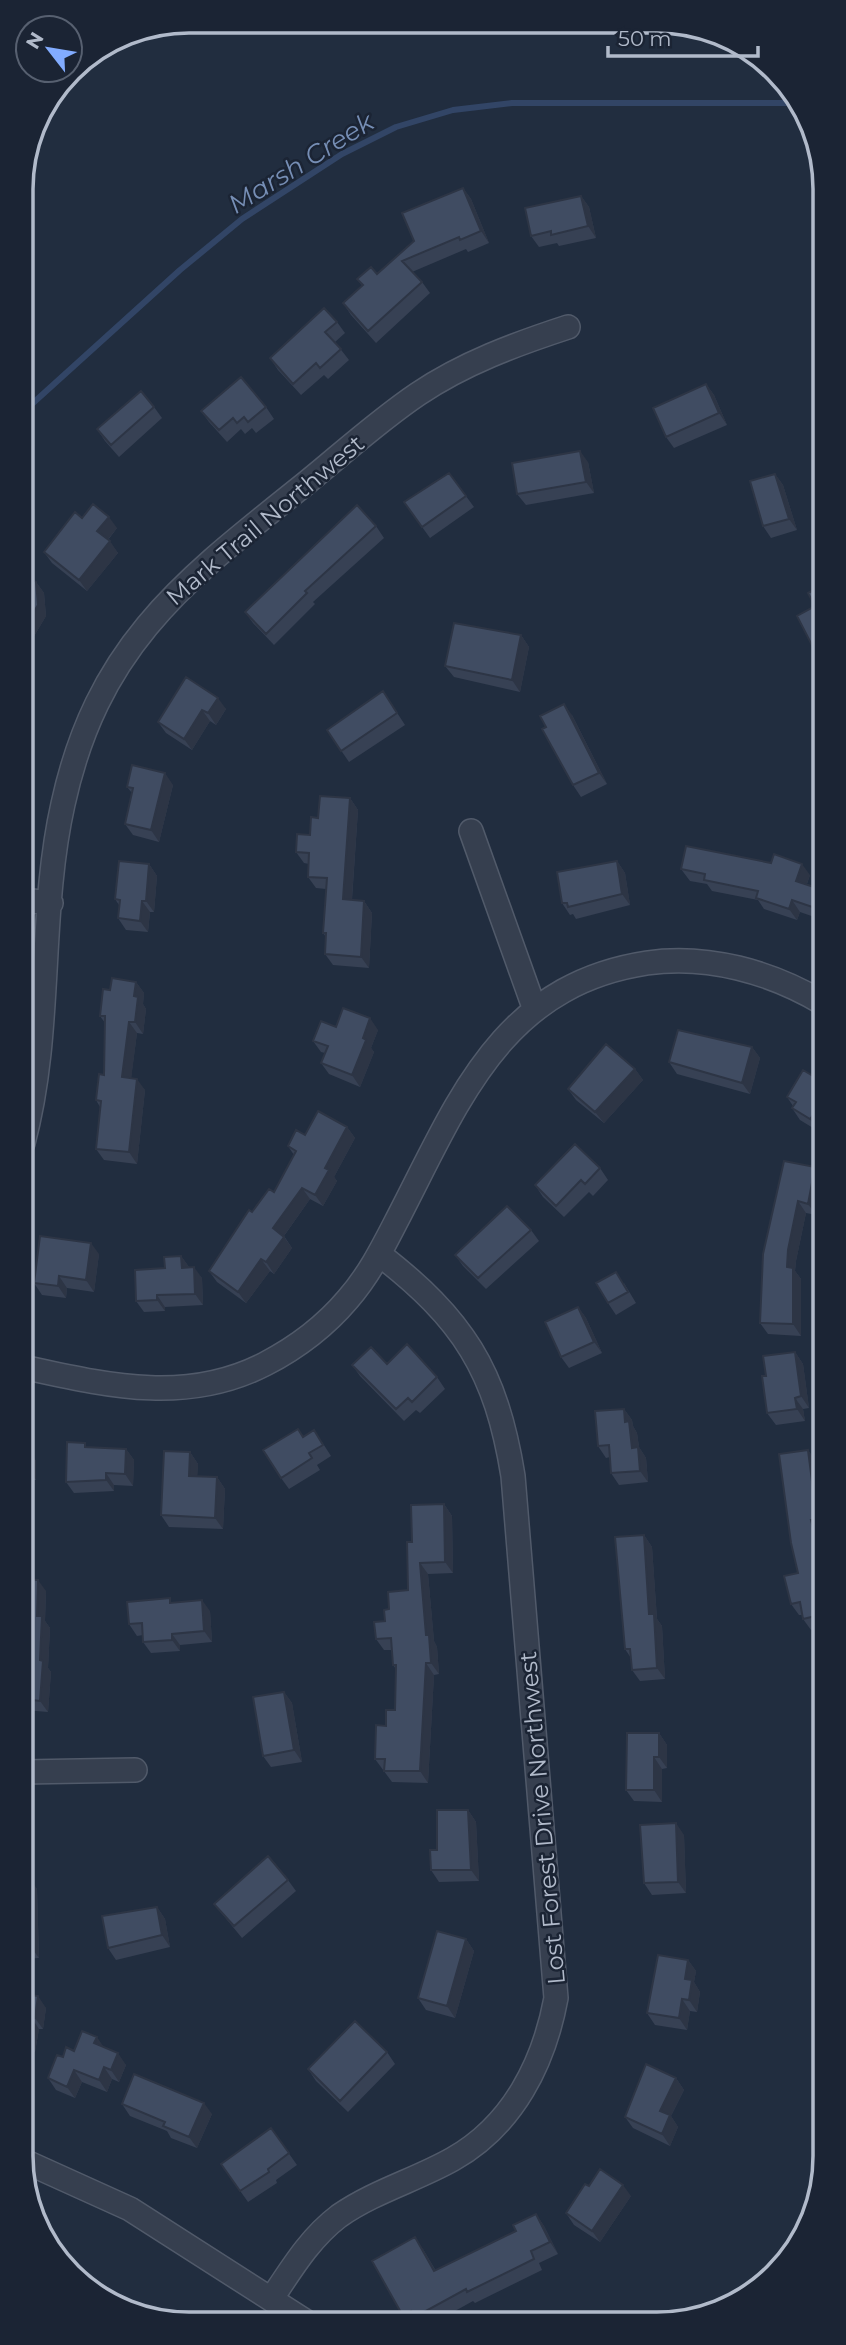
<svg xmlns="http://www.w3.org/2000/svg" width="846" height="2345" viewBox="0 0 846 2345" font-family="Montserrat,sans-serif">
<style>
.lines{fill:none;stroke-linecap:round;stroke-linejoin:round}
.stream{stroke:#324566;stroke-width:6}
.minor-casing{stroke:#515a6a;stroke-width:26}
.minor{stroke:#363f4f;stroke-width:23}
.wall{fill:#374154}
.shaded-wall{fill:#2d3545}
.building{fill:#404c62;stroke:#2d3545;stroke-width:2}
.labels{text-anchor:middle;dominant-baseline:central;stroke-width:5;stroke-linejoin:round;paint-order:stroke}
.street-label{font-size:24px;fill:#b1baca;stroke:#1b2434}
.water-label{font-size:26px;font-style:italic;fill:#768eb5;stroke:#1b2434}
.rim{fill:none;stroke:#b1baca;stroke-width:3.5}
</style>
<rect width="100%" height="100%" fill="#212d3f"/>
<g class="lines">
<!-- stream -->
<path class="stream" d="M22 413 180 270 242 219 342 154 396 127 453 110 512 103H793"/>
<!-- minor casing -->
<g class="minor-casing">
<path id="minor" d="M471 831 535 1010
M22 900 51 903
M23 1143C53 1032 38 915 63 804 98 644 185 580 305 484 342 454 378 421 418 394 464 363 516 344 568 327
M23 1367C106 1385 185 1405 265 1364 296 1348 326 1325 348 1299 370 1274 385 1243 400 1214 459 1100 502 985 647 963 707 954 771 972 823 1003
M24 1772 135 1770
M24 2161 130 2209 305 2321
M272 2298C292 2268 310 2238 339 2216 375 2191 416 2180 453 2159 513 2125 544 2063 556 1998L513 1476C496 1370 463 1319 379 1254"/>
</g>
<!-- minor -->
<use href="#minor" class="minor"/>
</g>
<!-- wall -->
<path class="wall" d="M463 188 471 199 489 243 468 252 466 249 412 272 422 282 430 293 376 343 351 315 343 303 362 286 357 279 377 274 414 241Z
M581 196 589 207 596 238 559 246 557 243 539 247 531 236Z
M337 322 345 333 335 342 349 360 328 379 324 375 301 395 278 370 270 358Z
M706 384 714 395 727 425 674 448 666 437Z
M154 407 162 418 119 457 105 441 97 429Z
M266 407 274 419 256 433 252 428 245 434 241 429 227 442 209 422 201 411Z
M588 462 594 493 526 505 517 494Z
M449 473 474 507 430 538 404 502Z
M775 474 783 485 797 530 771 538 763 526Z
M82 518 117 528 108 540 118 553 87 591 52 563 44 552Z
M376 526 384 538 313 602 315 604 274 645 253 623 245 612Z
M22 574 36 582 44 593 46 616 30 643 22 644Z
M521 635 529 647 520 692 454 677 445 666Z
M186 677 226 709 216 725 210 721 192 750 166 733 158 722Z
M383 691 405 725 349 762 327 730Z
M572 715 607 784 581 797 573 785 546 727Z
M173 785 159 842 133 835 125 824 132 793 127 787Z
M350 798 358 810 352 900 364 901 372 913 369 968 333 965 325 954 326 937 323 933 326 889 316 888 308 877 309 864 304 863 296 852 310 835 318 818Z
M617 861 625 873 630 905 576 919 573 914 570 915 562 903Z
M149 864 157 876 154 912H150L148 932 126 930 118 918 119 905 115 899Z
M681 869 810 875 807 884 823 890V920L800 912 797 920 764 909 758 900 712 891 707 884 690 881Z
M136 982 144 993 143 1004 146 1009 143 1034 137 1033 131 1078 145 1090 137 1164 104 1160 96 1149 100 1107 96 1100 104 1075 105 1023 100 1016 110 990Z
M336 1027 378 1030 371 1048 374 1052 360 1087 329 1074 321 1063 325 1053 321 1052 313 1041Z
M752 1047 760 1058 750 1094 677 1074 669 1062Z
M635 1069 643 1080 604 1123 576 1100 568 1089Z
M823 1082V1126L822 1125 818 1131 800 1120 792 1108 793 1106 787 1097Z
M347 1127 355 1138 334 1177 337 1181 323 1206 310 1199 284 1236 292 1248 274 1274 270 1271 246 1303 217 1282 209 1271 252 1212 274 1192 294 1155 288 1146 305 1135Z
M784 1161 816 1215 806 1213 796 1261 795 1271 801 1279V1336L768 1334 760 1323Z
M600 1168 608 1180 593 1196 589 1192 564 1217 543 1197 535 1185Z
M531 1230 539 1241 486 1289 463 1266 455 1255Z
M99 1254 94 1292 67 1288 66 1298 42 1295 34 1283Z
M181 1256 189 1267 202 1278 203 1305 165 1307V1311L144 1312 136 1301 165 1268Z
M624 1283 636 1303 616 1315 608 1303Z
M578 1307 586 1318 602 1353 569 1368 561 1357Z
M795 1352 803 1364 809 1408 803 1409 805 1421 776 1425 767 1413 766 1376Z
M387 1364 437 1377 445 1389 420 1413 416 1410 404 1421 360 1376 352 1365Z
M624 1409 632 1420 633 1426 637 1433 639 1447 646 1458 648 1482 619 1485 611 1473 610 1457 606 1458 598 1446Z
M304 1437 322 1442 331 1456 317 1465 320 1470 289 1489 281 1478Z
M89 1447 126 1449 134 1460 133 1486 114 1485V1491L74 1493 66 1482Z
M23 1450H28L36 1461V1480H23Z
M808 1450 816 1462 824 1522V1531L819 1532 824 1549V1627L811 1630 803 1619 802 1615H799L791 1604 798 1573Z
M190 1452 198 1464 197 1476 217 1477 225 1489 223 1529 169 1527 161 1515Z
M444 1504 452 1516 453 1573 428 1574 434 1641 437 1647 439 1674 434 1675 428 1783 392 1782 375 1759 386 1726 395 1710 396 1669 393 1665 392 1650H384L376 1639 389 1609 408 1590Z
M644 1535 652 1547 657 1619 662 1626 665 1679 640 1681 632 1670 631 1658 625 1649Z
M23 1579 46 1591 45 1621 50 1628 48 1668 51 1672 48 1712 24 1710Z
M173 1602 210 1611 212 1642 180 1645V1651L151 1653 143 1642V1635L137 1636 129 1624Z
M284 1692 292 1703 302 1762 271 1767 263 1756Z
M659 1733 667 1745V1768L662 1769V1802L634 1801 626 1790Z
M468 1810 476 1822 479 1881 439 1882 431 1870 437 1850Z
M684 1835 686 1893 652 1895 644 1883Z
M24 1878 37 1889 39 1958 24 1959Z
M288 1880 296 1891 242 1938 223 1915 214 1904Z
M157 1907 165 1919 170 1947 116 1960 108 1948Z
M466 1939 474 1951 455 2018 426 2010 418 1998Z
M688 1960 696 1971 694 1982 700 1992 697 2012 690 2011 687 2030 655 2025 647 2013Z
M24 1994 46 2008 43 2029H39L35 2052 29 2051 27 2066H24Z
M104 2047 126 2065 119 2082 112 2079 107 2092 82 2082 75 2098 56 2090 48 2078 63 2057 74 2051Z
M387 2052 395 2064 348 2112 316 2081 308 2069Z
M676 2078 684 2090 671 2116 678 2127 670 2146 633 2128 625 2117Z
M122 2104 212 2114 197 2148 171 2138 167 2131 130 2116Z
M271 2128 297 2165 276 2180 277 2183 248 2202 221 2164Z
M589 2186 631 2196 600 2242 574 2225 566 2213Z
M536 2214 544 2226 558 2254 539 2263 542 2270 475 2303 473 2301 437 2321H406L403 2316 423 2249 436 2271 516 2231Z"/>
<!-- shaded-wall -->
<path class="shaded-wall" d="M463 188 471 199 489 243 481 231Z
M581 196 589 207 596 238 588 226Z
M706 384 714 395 727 425 719 413Z
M580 451 588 462 594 493 586 482Z
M775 474 783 485 797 530 789 519Z
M109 517 117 528 105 543 97 531Z
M110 541 118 553 87 591 79 580Z
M36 582 44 593 46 616 30 643 22 631Z
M521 635 529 647 520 692 512 680Z
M218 698 226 709 216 725 208 713Z
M564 704 572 715 607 784 599 773Z
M202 710 210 721 192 750 184 739Z
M165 773 173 785 159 842 151 830Z
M350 798 358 810 351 911 343 899Z
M617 861 625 873 630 905 622 894Z
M149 864 157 876 154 912 146 901Z
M802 864 810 875 804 892 796 881Z
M792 900 800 912 797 920 789 909Z
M142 901 150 912 148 932 140 921Z
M364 901 372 913 369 968 361 957Z
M136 982 144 993 143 1004 146 1009 143 1034 135 1022 134 996Z
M370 1018 378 1030 371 1048 374 1052 360 1087 352 1075 363 1038Z
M129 1022 137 1033 130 1088 122 1077Z
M752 1047 760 1058 750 1094 742 1083Z
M635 1069 643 1080 604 1123 595 1112Z
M137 1079 145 1090 137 1164 129 1152Z
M814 1114 822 1125 818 1131 810 1119Z
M347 1127 355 1138 334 1177 337 1181 323 1206 315 1195 325 1168Z
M815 1167 823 1179 816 1215 808 1204Z
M302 1188 310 1199 281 1240 273 1228Z
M798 1201 806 1213 796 1261 795 1271 801 1279V1336L793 1324 787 1267 788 1250Z
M284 1237 292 1248 274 1274 266 1262Z
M91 1243 99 1254 94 1292 86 1280Z
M181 1256 189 1267 182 1268Z
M261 1259 270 1271 246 1303 238 1292Z
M194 1267 202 1278 203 1305 195 1294Z
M59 1276 67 1288 66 1298 58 1286Z
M157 1295 165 1307V1311L157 1300Z
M578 1307 586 1318 602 1353 594 1342Z
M795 1352 803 1364 809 1408 801 1396Z
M795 1398 803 1409 805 1421 797 1409Z
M624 1409 632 1420 633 1426 637 1433 639 1447 646 1458 648 1482 640 1471 632 1448 625 1422Z
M126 1449 134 1460 133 1486 125 1474Z
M28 1450 36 1461V1480L28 1469Z
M808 1450 816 1462 824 1529 817 1520Z
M190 1452 198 1464 197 1487 189 1476Z
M106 1473 114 1485V1491L106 1480Z
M217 1477 225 1489 223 1529 215 1518Z
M444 1504 452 1516 453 1573 445 1562Z
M811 1520 819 1532 824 1549V1570Z
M644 1535 652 1547 657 1619 662 1626 665 1679 657 1668 649 1614Z
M420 1563 428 1574 434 1641 437 1647 439 1674 431 1663 426 1635Z
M38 1580 46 1591 45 1621 50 1628 48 1668 51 1672 48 1712 40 1701 37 1616Z
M202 1600 210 1611 212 1642 204 1631Z
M172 1634 180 1645V1651L172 1640Z
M426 1663 434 1675 428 1783 420 1771Z
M284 1692 292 1703 302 1762 294 1750Z
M659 1733 667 1745V1768L659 1757Z
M654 1757 662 1769V1802L654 1790Z
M468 1810 476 1822 479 1881 471 1870Z
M676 1823 684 1835 686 1893 678 1882Z
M29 1877 37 1889 39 1958 31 1947Z
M157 1907 165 1919 170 1947 162 1935Z
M466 1939 474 1951 455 2018 447 2006Z
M688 1960 696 1971 694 1982 700 1992 697 2012 689 2000 685 1979Z
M38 1996 46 2008 43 2029 35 2018Z
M682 1999 690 2011 687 2030 679 2018Z
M31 2017 39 2029 35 2052 27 2040Z
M97 2037 105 2049 94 2043Z
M24 2043 29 2051 27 2066 24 2062Z
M118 2053 126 2065 119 2082 111 2070Z
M104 2067 112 2079 107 2092 99 2080Z
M74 2070 82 2082 75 2098 67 2087Z
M676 2078 684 2090 671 2116 678 2127 670 2146 662 2134 660 2111Z
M204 2103 212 2114 197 2148 189 2137Z
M623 2185 631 2196 600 2242 592 2231Z
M536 2214 544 2226 558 2254 550 2242Z
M415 2237 423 2249 442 2283 434 2271Z"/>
<!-- building -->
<path class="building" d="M463 188 481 231 460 240 459 237 402 261 422 282 368 331 343 303 363 285 357 279 371 267 377 274 414 241 402 213Z
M581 196 588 226 551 235V231L531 236 525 208Z
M324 308 337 322 325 332 341 349 320 368 316 363 293 384 270 358Z
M241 377 266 407 248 422 244 417 237 423 233 418 219 430 201 411Z
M706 384 719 413 666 437 653 408Z
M141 391 154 407 111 445 97 429Z
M580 451 586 482 517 494 512 463Z
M449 473 466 496 422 527 404 502Z
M775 474 789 519 763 526 750 481Z
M93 504 109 517 97 531 110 541 79 580 44 552 75 512 82 518Z
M357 505 376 526 305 591 307 593 266 634 245 612Z
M22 574 36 582 38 605 22 631Z
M821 586 822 655 818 657 797 616 815 606 808 593Z
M454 623 521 635 512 680 445 666Z
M186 677 218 698 208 713 202 710 184 739 158 722Z
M383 691 397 713 341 751 327 730Z
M564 704 599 773 573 785 542 729 546 727 540 716Z
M132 765 165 773 151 830 125 824 133 788 127 787Z
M320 796 350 798 343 899 364 901 361 957 325 954 326 933H323L327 878 308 877 309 853 296 852 297 834 310 835 311 817 318 818Z
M686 846 771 863 774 854 802 864 796 881 823 890V904L821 910 792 900 789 909 756 898 758 891 704 880 705 874 681 869Z
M119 861 149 864 146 901H142L140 921 118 918 120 900 115 899Z
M617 861 622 894 568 907 567 903H562L557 872Z
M112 978 136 982 134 996 138 997 135 1022H129L122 1077 137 1079 129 1152 96 1149 101 1101 96 1100 99 1074 104 1075 105 1016H100L103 989 110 990Z
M343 1008 370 1018 363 1038 366 1040 352 1075 321 1063 328 1046 313 1041 321 1021 336 1027Z
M678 1030 752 1047 742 1083 669 1062Z
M606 1044 635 1069 595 1112 568 1089Z
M803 1070 823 1082V1119L814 1114 810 1119 792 1108 796 1102 787 1097Z
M318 1111 347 1127 325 1168 329 1170 315 1195 302 1188 273 1228 284 1237 266 1262 261 1259 238 1292 209 1271 249 1210 252 1212 269 1189 274 1192 296 1151 288 1146 296 1130 305 1135Z
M575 1144 600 1168 585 1184 581 1180 556 1206 535 1185Z
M784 1161 815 1167 808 1204 798 1201 788 1250 787 1267 793 1268V1324L760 1323 763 1254Z
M507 1206 531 1230 478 1278 455 1255Z
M40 1236 91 1243 86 1280 59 1276 58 1286 34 1283Z
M181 1256 182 1268 194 1267 195 1294 157 1295V1300L136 1301 135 1270 165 1268 164 1257Z
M616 1272 628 1292 608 1303 596 1283Z
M578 1307 594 1342 561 1357 545 1322Z
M407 1344 437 1377 412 1402 408 1398 396 1409 352 1365 371 1347 387 1364Z
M795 1352 801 1396 795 1398 797 1409 767 1413 762 1376H766L763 1356Z
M624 1409 625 1422 629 1421 632 1448 638 1447 640 1471 611 1473 609 1445 598 1446 595 1411Z
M298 1429 303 1437 314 1430 323 1445 309 1453 312 1458 281 1478 263 1450Z
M67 1442 85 1443V1447L126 1449 125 1474 106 1473V1480L66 1482Z
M23 1450H28V1469H23Z
M808 1450 817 1520H811L824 1570V1614L803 1619 800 1602 791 1604 784 1576 798 1573 791 1543 779 1454Z
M164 1451 190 1452 189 1476 217 1477 215 1518 161 1515Z
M444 1504 445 1562 420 1563 426 1635H429L431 1663H426L420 1771H384L385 1759H375L376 1725 386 1726V1710H395L396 1665H393L391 1638 376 1639 374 1622 385 1621 384 1610 389 1609 388 1592 408 1590 407 1542H412L411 1505Z
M644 1535 649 1614H654L657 1668 632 1670 630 1649H625L615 1537Z
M23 1579 38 1580 37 1616H42L40 1660 43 1661 40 1701 24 1699Z
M170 1598V1603L202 1600 204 1631 172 1634V1640L143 1642 142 1623 129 1624 127 1602Z
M284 1692 294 1750 263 1756 253 1697Z
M627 1733H659V1757H654V1790H626Z
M437 1810H468L471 1870H431L430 1850H437Z
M676 1823 678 1882 644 1883 640 1825Z
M268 1856 288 1880 234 1926 214 1904Z
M29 1877 31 1947H24V1878Z
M157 1907 162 1935 108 1948 102 1916Z
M437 1931 466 1939 447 2006 418 1998Z
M658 1955 688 1960 685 1979 692 1980 689 2000 682 1999 679 2018 647 2013Z
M24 1994 38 1996 35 2018 31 2017 27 2040H24Z
M355 2021 387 2052 340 2101 308 2069Z
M82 2031 97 2037 94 2043 118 2053 111 2070 104 2067 99 2080 74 2070 67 2087 48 2078 57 2055 63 2057 66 2047 74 2051Z
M646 2064 676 2078 660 2111 670 2115 662 2134 625 2117Z
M134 2074 204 2103 189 2137 163 2126 165 2122 122 2104Z
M271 2128 289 2153 268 2169 269 2172 240 2191 221 2164Z
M600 2169 623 2185 592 2231 566 2213 585 2184 589 2186Z
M536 2214 550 2242 531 2251 534 2259 467 2292 466 2289 415 2317 411 2311 403 2316 372 2261 415 2237 434 2271 516 2231 513 2225Z"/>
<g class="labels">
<!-- street labels -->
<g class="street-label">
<text transform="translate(265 520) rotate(-40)">Mark Trail Northwest</text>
<text transform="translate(542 1818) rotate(-95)">Lost Forest Drive Northwest</text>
</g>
<!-- water labels -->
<g class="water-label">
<text transform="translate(301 163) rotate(-32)">Marsh Creek</text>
</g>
</g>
<!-- crop -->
<path d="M0 0H846V2345H0ZM189 33H657A156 156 0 0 1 813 189V2156A156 156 0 0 1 657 2312H189A156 156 0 0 1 33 2156V189A156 156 0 0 1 189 33Z" fill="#1b2434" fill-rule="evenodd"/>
<path class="rim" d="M189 33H657A156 156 0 0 1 813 189V2156A156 156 0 0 1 657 2312H189A156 156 0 0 1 33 2156V189A156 156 0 0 1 189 33Z"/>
<!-- north arrow -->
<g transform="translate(49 49) rotate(301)"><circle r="33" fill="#1b2434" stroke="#576070" stroke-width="2"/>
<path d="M0-5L12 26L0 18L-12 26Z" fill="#82acff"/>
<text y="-10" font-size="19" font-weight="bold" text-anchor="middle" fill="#b1baca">N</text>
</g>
<!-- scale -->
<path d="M608 46v10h150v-10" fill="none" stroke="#b1baca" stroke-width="3.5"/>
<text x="618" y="46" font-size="21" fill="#b1baca" stroke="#1b2434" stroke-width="5" paint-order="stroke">50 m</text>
</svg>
